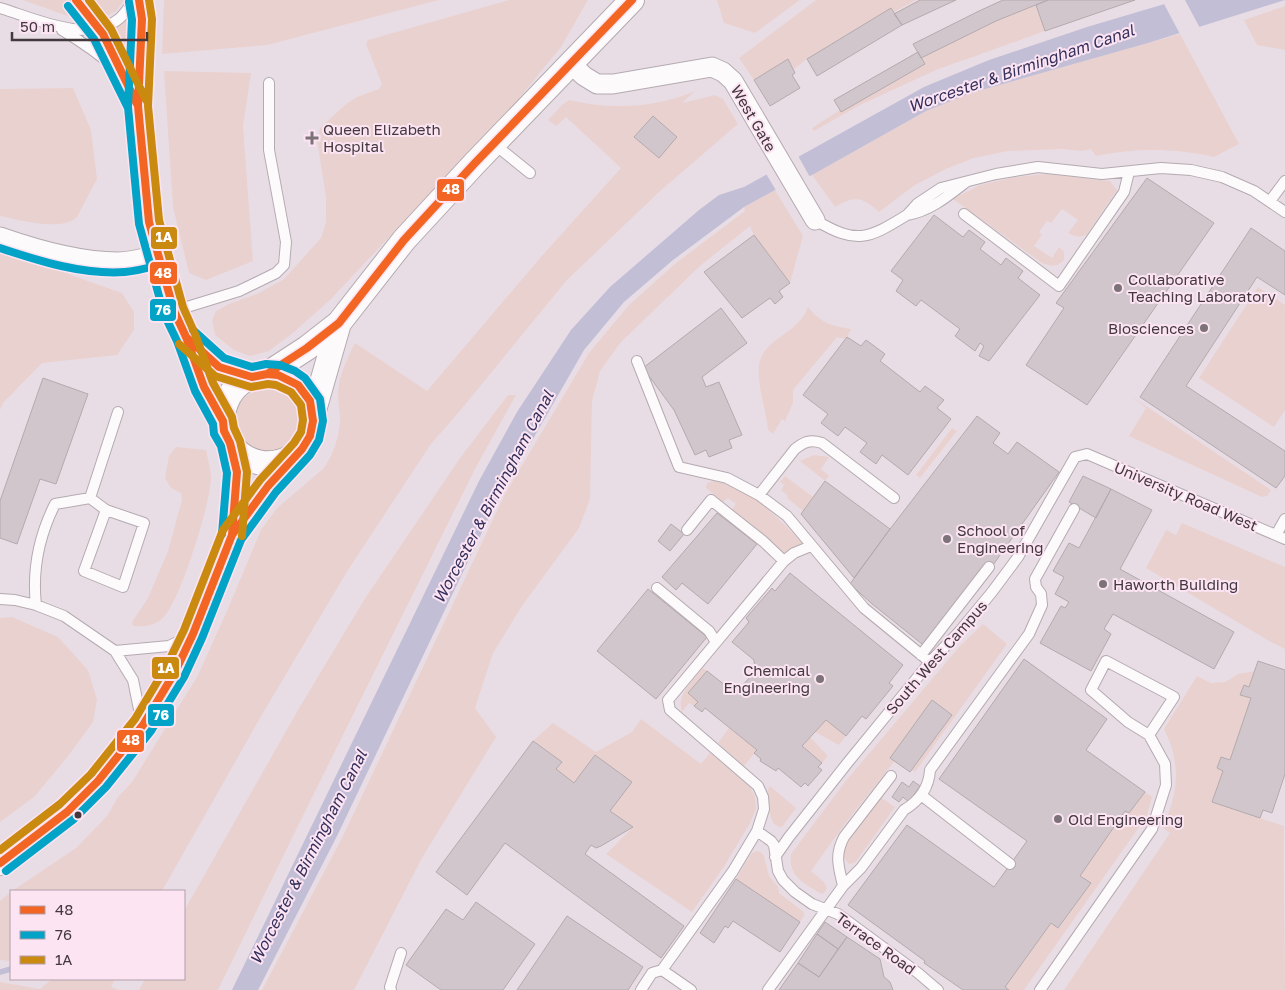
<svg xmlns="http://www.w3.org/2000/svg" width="1285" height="990" viewBox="0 0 1285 990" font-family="'Golos Text',sans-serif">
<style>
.green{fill:#e9d1d0}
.water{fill:#c1bed6}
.pier{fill:#e9dde5}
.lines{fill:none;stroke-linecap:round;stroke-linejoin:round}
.stream{stroke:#c1bed6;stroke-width:5.5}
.building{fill:#d1c6cb;stroke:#b4aaae}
.service-casing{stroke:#b4aab0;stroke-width:12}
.minor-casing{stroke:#b4aab0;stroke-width:21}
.tertiary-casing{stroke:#b4aab0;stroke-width:26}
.service{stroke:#fcfafb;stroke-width:10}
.minor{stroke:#fcfafb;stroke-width:19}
.tertiary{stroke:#fcfafb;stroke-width:24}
.bus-1-casing{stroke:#fce4f3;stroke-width:11}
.bus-2-casing{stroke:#fce4f3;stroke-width:11}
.bus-3-casing{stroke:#fce4f3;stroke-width:11}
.bus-1{stroke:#f26522;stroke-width:8}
.bus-2{stroke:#03a3c7;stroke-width:8}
.bus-3{stroke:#ca8a10;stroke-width:8}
.poi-dot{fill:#7c7278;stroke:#fce4f3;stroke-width:2}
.bus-dot{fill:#42383e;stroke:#fce4f3;stroke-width:2}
.labels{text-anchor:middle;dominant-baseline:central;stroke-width:4;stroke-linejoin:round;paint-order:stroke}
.street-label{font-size:15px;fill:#42383e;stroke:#fce4f3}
.poi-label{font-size:15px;fill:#42383e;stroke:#fce4f3;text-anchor:start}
.water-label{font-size:16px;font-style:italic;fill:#34315c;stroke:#fce4f3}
.line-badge{stroke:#fce4f3;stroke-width:2}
.badge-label{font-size:14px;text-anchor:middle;font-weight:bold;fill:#fff}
</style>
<rect width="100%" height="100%" fill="#e9dde5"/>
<!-- green -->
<path class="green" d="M23 0H66L82 19H76Z
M85 0H124L116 11 105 17 100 15Z
M164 0H439L267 45 162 54Z
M509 0H588L561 47 516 102 331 299 293 333 269 351 250 356 234 350 215 335 212 320 216 311 229 304 257 294 284 279 321 238 326 222V197L317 140 320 128 346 104 357 97 379 89 382 84 366 44 368 40Z
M717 0H800L755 33 724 23Z
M816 0H916L894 12 891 8 807 59 794 69 788 60 754 80 739 58Z
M1036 5 1045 31 936 70 860 105 814 131 812 128 840 110 841 112 924 65 921 58 996 21Z
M1285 6V50L1257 45 1244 20Z
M134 13 136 89 124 56 111 31Z
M1180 34 1239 144 1214 157C1173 148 1137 148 1096 156L1091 149 1082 151 1061 149 1008 151 974 158 946 169 915 185 879 212C862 197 855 195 835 207L812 175 926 111 971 93Z
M164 71 251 73 243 126 253 261 206 280 189 273 173 207Z
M73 88 91 130 97 179 77 217C62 232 19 220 0 216V89Z
M695 91 682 103 715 95 723 99 738 124 659 192 567 280 459 412 431 444 348 570 263 713 162 891H12L76 848 107 816 118 797 132 782 197 677 227 611 261 530 277 508 323 469C333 456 340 435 340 418 339 405 337 396 339 383 342 369 349 355 355 343L427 391 540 258 621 168 566 117 556 126 548 120 562 105 569 100C610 110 656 108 695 91Z
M1046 174 1110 181 1117 190 1087 234C1080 238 1076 237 1068 233L1078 220 1062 209 1051 223 1047 221 1039 232 1042 235 1034 246 1052 258 1059 247 1064 252V260C1056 268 1051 266 1042 263L953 199 980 185 1015 177Z
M775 190 803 236 790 283 754 235 750 226 701 265 621 342 600 371 592 401 590 499 579 528 522 606 493 653 475 708 496 737 422 858 354 990H262L343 836 505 494 589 353 629 305 676 263 745 211 744 207Z
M0 250 122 293 134 312V330L117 355 42 363 3 403 0 410Z
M1258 287 1285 305V410L1274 427 1199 378Z
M808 307C821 323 832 326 851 329L846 339 837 337 793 390V403L785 421 782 419 773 434 768 430C766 408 757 387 759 365 763 338 799 334 808 307Z
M270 386C304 393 300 406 303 435L278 457 246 449C242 442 236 434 235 427 229 404 250 390 270 386Z
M508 395H516L476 467 293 836 218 990H139L145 979H184V911L298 710 364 600 460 458Z
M1131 396 1271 490 1267 496 1262 497 1129 436 1146 408Z
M952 428 957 431 920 478 916 475Z
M176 447 206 450C208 459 210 468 211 476 212 500 179 606 162 619 153 626 144 627 133 626L132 622 148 598 168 551 182 500 181 493 171 488 165 478 169 456Z
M814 455 829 457 821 469 829 476 825 481 800 461Z
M785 476 813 497 803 511 787 498 788 496 781 490 784 485 780 482Z
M714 481C751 487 777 518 803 543L801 546 786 553 781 552 732 509 736 504 728 498 723 502 706 488 707 483Z
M1182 523 1285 567V649L1271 642 1146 568 1166 530 1176 535Z
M12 617 58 637 88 670 97 699 93 722 69 755 34 797 0 822V618Z
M983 624 1007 644 915 772 897 758 844 825 811 871 824 882 827 888 824 893 821 894C804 883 788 877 791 854L845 782 960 646Z
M703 668 707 671 688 693 698 702 694 706 689 703 682 712C676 695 693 681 703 668Z
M1256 671 1252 698 1231 762 1224 770 1212 802 1284 826C1283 881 1285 935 1285 990H1064L1170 833 1163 828C1178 791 1182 766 1164 729L1197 676 1211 683 1225 682 1238 674Z
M641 719 701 764 710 753 750 786 755 797 756 809 750 823 725 865 692 912 606 854 633 827 610 811 631 782 595 755 574 783 556 769 561 762 533 741 553 723 596 752 632 732Z
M826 720 846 736 839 745 815 732Z
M729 728 757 750 744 766 718 743Z
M810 737 828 756 822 763 802 746Z
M770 786 796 808 782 827C766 826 771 803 767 791Z
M1145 792 1152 797 1147 816 1024 990H1009L1005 987 1051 923 1059 928 1091 883 1080 876 1125 811 1129 813Z
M880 797 895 807 855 863 849 864 842 855 844 848Z
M756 851 761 852 764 856 769 876 778 887 779 893 804 912V916L800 922 736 879 751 854Z
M11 892V961L0 960V901Z
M52 979H115L111 987 119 990H0V982L40 989Z"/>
<!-- water -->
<path class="water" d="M1178 0H1285L1148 43 971 93 926 111 812 175 775 190 744 207 673 260 624 302 584 350 494 507 338 834 258 990H232L479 481 517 412 571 330 610 287 699 210 719 195 744 187 924 87 989 60 1087 27Z"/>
<!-- pier -->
<path class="pier" d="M1169 0H1185L1201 30 1181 36 1163 2Z
M797 154 811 179 777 192 765 172Z"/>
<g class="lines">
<!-- stream -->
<path class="stream" d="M0 972 11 969"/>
</g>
<!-- building -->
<path class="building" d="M920 0H956L902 25 894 14Z
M1003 0H1048L996 21 921 58 913 44 979 11Z
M1048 0H1135L1045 31 1036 5Z
M891 8 902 25 817 76 807 59Z
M918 52 925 64 841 112 834 100Z
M788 59 795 73 792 75 800 88 770 106 754 80Z
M653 116 677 137 659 158 634 137Z
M1147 178 1214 223 1087 405 1026 365 1064 308 1056 303Z
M934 215 963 237 969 230 985 242 980 249 1001 265 1006 258 1023 271 1018 278 1040 295 989 361 979 356 984 346 980 343 975 351 955 336 960 329 921 300 916 306 896 291 903 280 891 271Z
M1251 228 1285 251V295L1257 277 1186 386 1285 451V476L1276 488 1140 397Z
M754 235 790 283 779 291 783 297 775 304 770 298 742 318 704 272Z
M721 308 747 343 702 377 706 387 719 382 742 435 729 440 732 448 709 457 706 450 695 455 674 410 643 368Z
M847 337 861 346 866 340 885 354 880 361 920 392 925 386 944 400 937 408 951 419 908 475 882 455 876 464 860 452 867 443 845 427 838 436 821 423 828 414 803 395Z
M43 378 88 394 56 484 40 479 17 544 0 538V501Z
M977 416 1000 433 993 443 1008 454 1017 442 1059 472 988 572 922 644 871 603 850 584 890 529Z
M1083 476 1111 489 1096 518 1069 502Z
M825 481 890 529 854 578 801 514Z
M1111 489 1152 510 1120 569 1234 632 1214 669 1113 614 1104 629 1111 634 1091 671 1040 643 1061 606 1065 608 1069 602 1055 594 1064 577 1053 571 1069 543 1079 548Z
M717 513 757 544 708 604 682 583 676 590 662 577Z
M671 524 684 534 670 551 658 541Z
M790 573 903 665 889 683 893 686 866 719 862 716 846 736 826 720 802 746 822 763 818 767 822 770 808 786 805 783 801 787 778 768 776 771 760 761 761 759 754 753 757 750 705 708 702 712 694 706 698 702 688 693 707 671 735 693 755 672 754 660 732 642 749 622 746 618 772 588 775 591Z
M648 589 707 637 656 699 597 651Z
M1024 659 1107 719 1086 750 1145 792 1129 813 1125 811 1080 876 1091 883 1058 928 1051 923 1005 987 1009 990H963L924 963 925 961 848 905 907 825 994 887 1027 841 939 779Z
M1258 661 1285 670V774L1272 813 1263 810 1260 818 1212 802 1223 771 1217 768 1221 757 1230 760 1251 698 1240 695 1244 685 1249 687Z
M932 700 952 715 910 772 890 758Z
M533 741 562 762 556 769 574 783 595 755 632 782 610 811 633 827 601 846 596 848 591 845 585 854 684 926 661 958 505 843 467 895 436 872Z
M913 781 920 786 909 802 903 797 899 802 892 797 902 782 909 787Z
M736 879 800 922 780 952 733 921 728 928 725 926 714 943 700 933Z
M476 902 535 944 503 990H441L406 965 446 909 463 920Z
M567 916 643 967 628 990H517Z
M825 922 847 937 838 949 817 934Z
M817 934 838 949 819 977 798 963Z
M847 937 880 959 884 977 890 982 893 990H779L798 963 819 977Z"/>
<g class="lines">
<!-- service casing -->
<g class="service-casing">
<path id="service" d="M76 0 103 34 135 101
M0 8C34 18 88 45 120 18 125 13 130 6 134 0
M62 30C82 42 100 54 117 70
M494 144 530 173
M966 182C948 196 930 211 907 215L917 204 941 188 996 174 1038 167 1102 174 1161 168 1191 170 1222 177 1254 191 1285 212
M1270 201 1285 181
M964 214 1059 286 1124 192 1129 172
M815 220C857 245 868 239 907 215
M174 311 239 291 276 273 284 265 286 242 269 150V83
M637 361 679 467 727 478 759 495 787 516 864 608 930 662
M759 495 795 449C804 442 810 439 822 443L894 498
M90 498 118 412
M687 530 711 500 764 542 784 561
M1276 535 1285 519
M657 588 709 631 716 642
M0 599 15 600 36 605 64 616 115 651 133 680 141 719
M36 605C32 569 39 536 55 504L90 498 106 510 84 571 123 587 144 523 106 510
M115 651 169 646 187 637
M921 655 989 567
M921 795 1010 864
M757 831 771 841 774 845 778 871 783 880 795 892 812 904 838 914 918 973 938 990
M775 857 789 837 849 761 930 662 959 632 992 592 1018 557 1075 457 1087 454 1285 539
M843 886C839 867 834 856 844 837L891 776
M662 970 691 990
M391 990 390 987 401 953
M641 990 652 973 662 970 733 871 757 831 764 809 763 797 758 786 670 710 668 700 784 561 794 553 811 546
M768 990 843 886 861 868 904 810C919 801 929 788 930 770L1029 634 1042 605 1041 594 1036 587 1035 579 1074 509
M1040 990 1152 829 1166 785 1165 764 1149 735 1128 722 1091 690 1106 661 1174 697 1149 735"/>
</g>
<!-- minor casing -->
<g class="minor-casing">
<path id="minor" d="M139 0 142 19 138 106 149 222 157 255 174 311 186 337 204 387 223 421
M570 63 584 76 597 84H613L712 67 723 72 733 81 815 220
M0 237C37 250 79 262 118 262 131 262 145 258 157 255
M189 339 219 367 252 377"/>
</g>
<!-- tertiary casing -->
<g class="tertiary-casing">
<path id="tertiary" d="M267 374 307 348 339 323 404 240 475 163 632 0
M313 414 339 323
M230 443C246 465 272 469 295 455
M0 863C22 846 47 830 68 811 119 763 159 705 189 642 200 618 210 592 220 567 224 556 227 543 234 533 244 517 256 501 267 486 283 466 312 448 313 421 316 371 244 356 226 403 219 421 226 429 231 446 233 455 236 465 236 474 236 494 233 515 232 535"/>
</g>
<!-- service -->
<use href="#service" class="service"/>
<!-- minor -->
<use href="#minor" class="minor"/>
<!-- tertiary -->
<use href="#tertiary" class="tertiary"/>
<!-- bus-1 casing -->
<g class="bus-1-casing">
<path id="bus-1" d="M76 0 103 34 137 104
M139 0 142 19 138 106 149 222 174 311 186 337 204 387 223 421 224 431 230 443 237 472 232 535
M267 374 307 348 339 323 404 240 475 163 632 0
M0 863 67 812 98 781 143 725 175 672 193 634 232 535 268 486 302 449 310 436 313 421 310 401 298 385 278 375 267 374 252 377 219 367 186 337"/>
</g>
<!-- bus-2 casing -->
<g class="bus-2-casing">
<path id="bus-2" d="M129 2 132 20 128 107 139 224 164 314 177 341 195 391 213 424 214 434 221 446 227 473 222 534
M68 6 94 39 128 108
M0 248C39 261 83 275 125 272 137 271 148 268 159 265
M6 871 74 819 106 787 151 731 184 677 202 638 241 540 276 492 310 455 319 440 323 421 320 399 305 378 295 371 280 365 266 364 252 367 224 358 193 330"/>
</g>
<!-- bus-3 casing -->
<g class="bus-3-casing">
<path id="bus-3" d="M89 0 111 29 146 100
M149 0 152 19 148 106 159 220 183 307 195 334 213 383 232 417 234 428 240 441 247 472 242 536
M0 850 60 804 91 774 135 719 166 667 184 630 223 530 260 480 294 443 301 432 303 420 301 405 291 392 276 385 268 384 251 387 215 376 179 344"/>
</g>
<!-- bus-1 -->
<use href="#bus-1" class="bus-1"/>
<!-- bus-2 -->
<use href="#bus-2" class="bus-2"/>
<!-- bus-3 -->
<use href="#bus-3" class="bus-3"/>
</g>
<!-- markers -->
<g class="poi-dot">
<path d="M309.5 130.5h5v5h5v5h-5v5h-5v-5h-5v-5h5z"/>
<circle cx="1118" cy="288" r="5"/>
<circle cx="1204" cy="328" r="5"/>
<circle cx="947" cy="539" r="5"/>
<circle cx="1103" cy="584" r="5"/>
<circle cx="820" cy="679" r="5"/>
<circle cx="1058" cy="819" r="5"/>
</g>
<circle class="bus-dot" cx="78" cy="815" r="4.5"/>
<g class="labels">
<!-- street labels -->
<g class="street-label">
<text transform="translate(754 118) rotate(60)">West Gate</text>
<text transform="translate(1186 496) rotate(23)">University Road West</text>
<text transform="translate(936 657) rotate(-49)">South West Campus</text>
<text transform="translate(876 943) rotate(36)">Terrace Road</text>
</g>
<!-- poi labels -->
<g class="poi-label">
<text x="323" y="129">Queen Elizabeth<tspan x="323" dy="17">Hospital</tspan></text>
<text x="1128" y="279">Collaborative<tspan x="1128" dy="17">Teaching Laboratory</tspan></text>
<text x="1194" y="328" text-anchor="end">Biosciences</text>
<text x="957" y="530">School of<tspan x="957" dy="17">Engineering</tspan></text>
<text x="1113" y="584">Haworth Building</text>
<text x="810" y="670" text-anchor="end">Chemical<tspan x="810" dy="17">Engineering</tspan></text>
<text x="1068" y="819">Old Engineering</text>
</g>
<!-- water labels -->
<g class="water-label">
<text transform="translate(1021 68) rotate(-19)">Worcester &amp; Birmingham Canal</text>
<text transform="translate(493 497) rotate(-62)">Worcester &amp; Birmingham Canal</text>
<text transform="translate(308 857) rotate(-63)">Worcester &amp; Birmingham Canal</text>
</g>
</g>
<g class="line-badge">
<rect x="436" y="178" width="29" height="24" rx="5" fill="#f26522"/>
<rect x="150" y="226" width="28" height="24" rx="5" fill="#ca8a10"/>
<rect x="149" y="261" width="29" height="24" rx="5" fill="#f26522"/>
<rect x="149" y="298" width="28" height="24" rx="5" fill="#03a3c7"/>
<rect x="151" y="656" width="29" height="24" rx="5" fill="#ca8a10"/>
<rect x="147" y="703" width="28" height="24" rx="5" fill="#03a3c7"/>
<rect x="116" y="729" width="29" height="24" rx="5" fill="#f26522"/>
</g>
<g class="badge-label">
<text x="451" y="194">48</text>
<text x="164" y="242">1A</text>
<text x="163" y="278">48</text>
<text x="163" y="315">76</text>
<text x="166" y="673">1A</text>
<text x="161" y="720">76</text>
<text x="131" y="745">48</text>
</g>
<!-- legend -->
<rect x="10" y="890" width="175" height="90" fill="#fce4f3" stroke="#b29fab"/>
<rect x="20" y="906" width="25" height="8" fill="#f26522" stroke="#b29fab"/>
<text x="55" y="915" font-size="15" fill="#42383e">48</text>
<rect x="20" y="931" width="25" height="8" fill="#03a3c7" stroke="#b29fab"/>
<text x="55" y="940" font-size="15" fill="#42383e">76</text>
<rect x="20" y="956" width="25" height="8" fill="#ca8a10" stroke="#b29fab"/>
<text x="55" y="965" font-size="15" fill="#42383e">1A</text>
<!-- scale -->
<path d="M12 32v8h135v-8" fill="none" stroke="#42383e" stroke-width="2.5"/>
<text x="20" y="32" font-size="15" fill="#42383e" stroke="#fce4f3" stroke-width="4" paint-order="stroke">50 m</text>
</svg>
